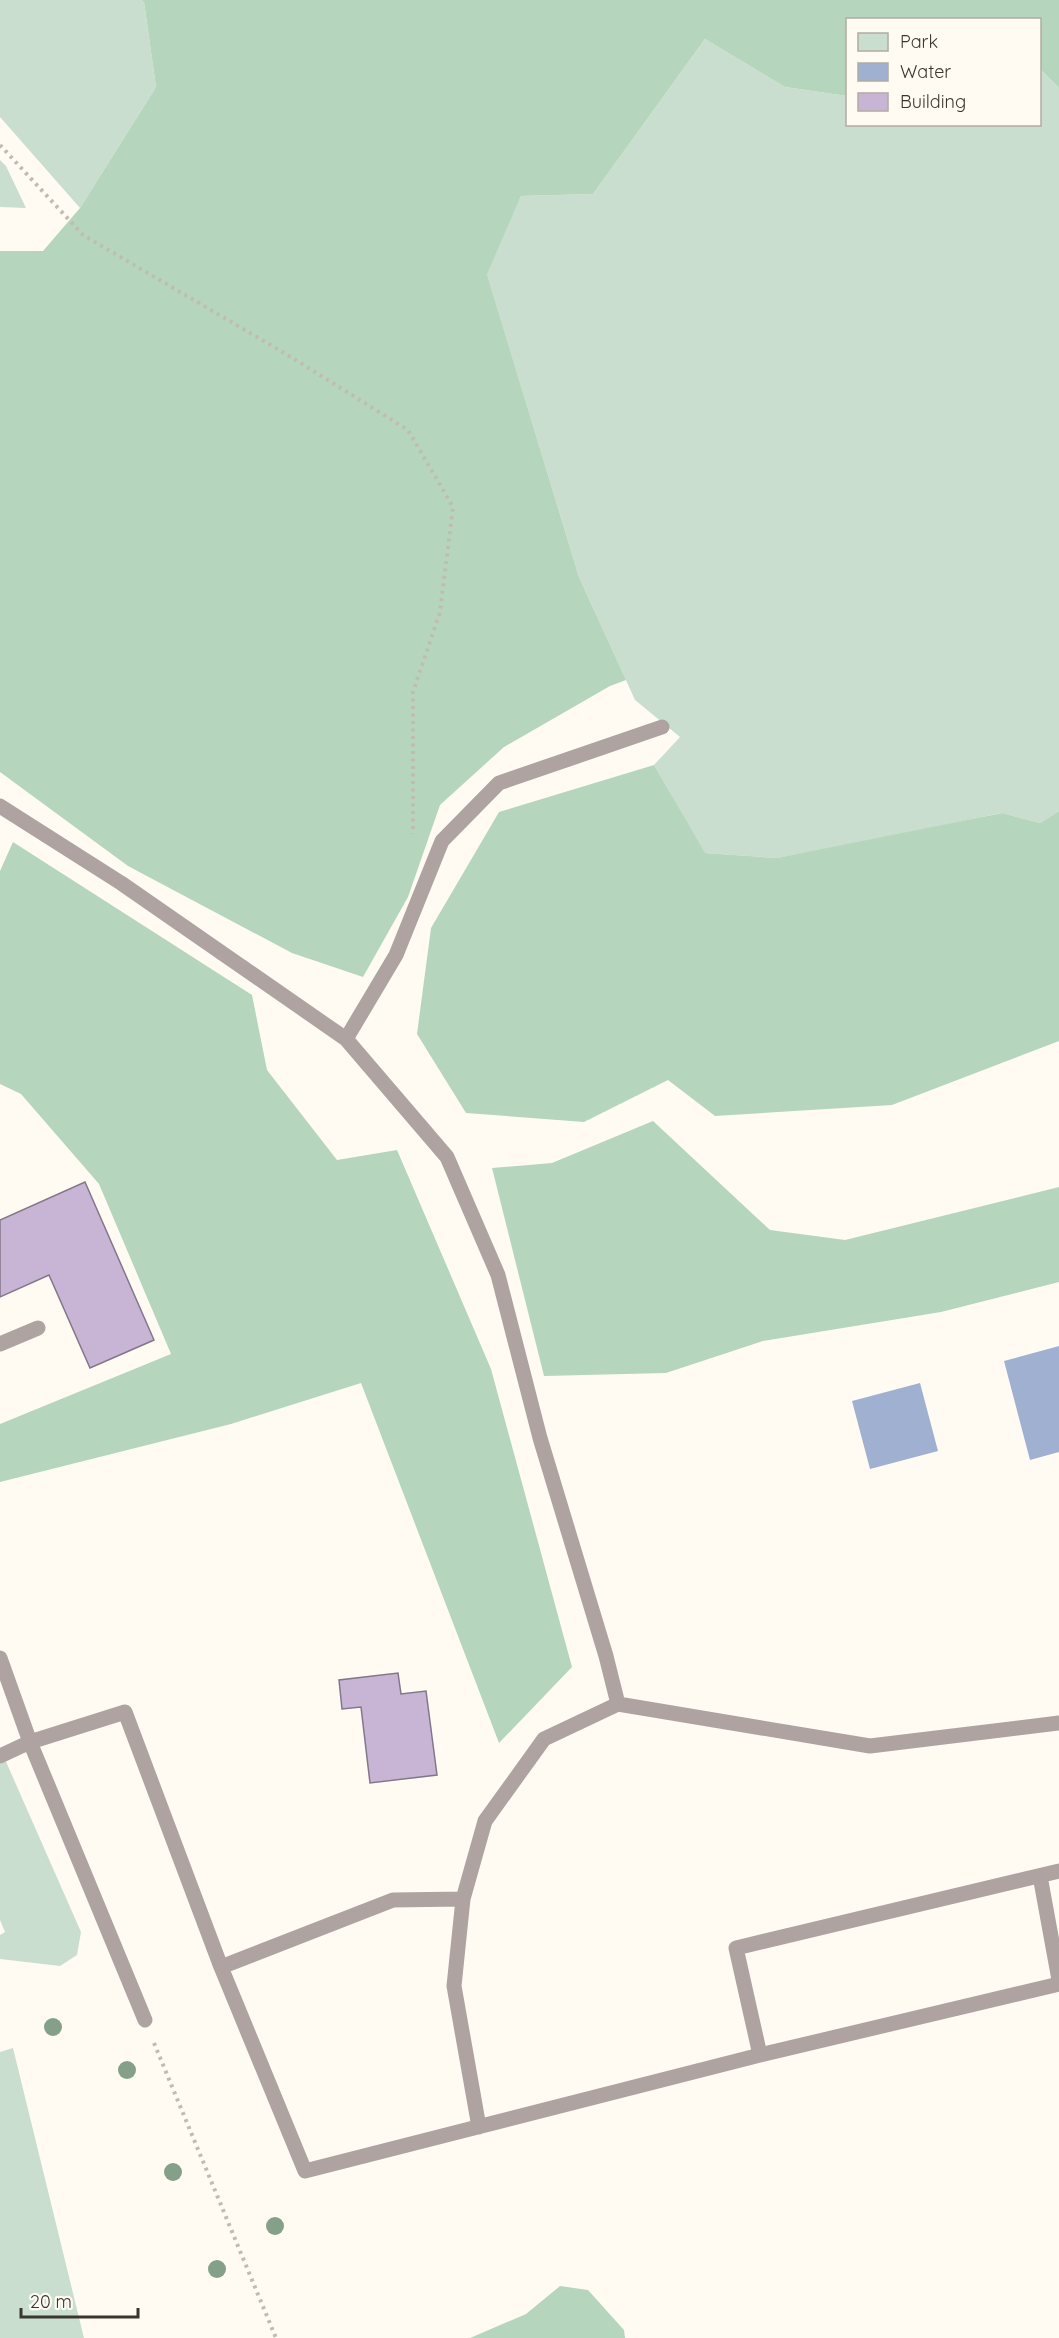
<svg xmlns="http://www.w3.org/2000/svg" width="1059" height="2338" viewBox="0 0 1059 2338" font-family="Quicksand,sans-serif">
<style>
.green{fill:#c9dece}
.forest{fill:#b5d6bd}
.water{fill:#a0b0d0}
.building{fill:#c8b5d5;stroke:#827789;stroke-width:1.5}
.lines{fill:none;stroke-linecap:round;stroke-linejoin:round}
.path{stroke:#c0bcb4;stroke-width:4;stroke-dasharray:3 4.5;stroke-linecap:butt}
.lane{stroke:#afa3a2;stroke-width:15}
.tree{fill:#85a089}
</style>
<rect width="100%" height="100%" fill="#fffbf3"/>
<!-- green -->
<path class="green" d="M0 0H141L144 2 156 87 80 208 0 117Z
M705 39 785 87 847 96 848 124H1040V71H1042L1059 88V811L1040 823 1001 813 870 841 777 858 704 853 654 765 680 737 635 700 579 577 486 271 521 196 593 194Z
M0 160 6 166 26 208 0 207Z
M0 1748 81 1932 77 1955 60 1966 0 1959V1935L5 1932 0 1920Z
M13 2048 84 2338H0V2052Z"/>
<!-- forest -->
<path class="forest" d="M141 0H1059V88L1042 71H1040V20H848L847 96 785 87 705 39 593 194 521 196 487 274 579 577 626 680 610 686 504 747 440 805 408 897 363 977 292 953 128 866 0 772V251H43L80 208 156 87 144 2Z
M654 765 705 853 777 858 1002 813 1040 823 1059 811V1041L892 1105 715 1116 668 1080 584 1122 466 1113 417 1034 431 928 499 812Z
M13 842 252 995 267 1070 337 1160 397 1150 491 1369 572 1667 499 1743 361 1383 231 1424 0 1482V1424L171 1354 99 1184 21 1094 0 1084V871Z
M653 1121 770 1230 845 1240 1059 1187V1282L941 1312 763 1341 666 1373 544 1376 492 1168 552 1163Z
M560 2286 588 2290 624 2330 625 2338H470L526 2314Z"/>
<!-- water -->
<path class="water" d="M1059 1346V1452L1030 1460 1004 1361Z
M920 1383 938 1451 870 1469 852 1401Z"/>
<!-- building -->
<path class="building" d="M85 1182 154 1340 90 1368 49 1275 0 1297V1220Z
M398 1673 401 1694 426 1691 437 1775 370 1783 361 1707 342 1709 339 1680Z"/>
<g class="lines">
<!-- path -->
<path class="path" d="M0 145 83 235 291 357 408 430 453 507 440 612 413 692V834
M154 2043 276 2338"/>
<!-- lane -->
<path class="lane" d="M0 806 121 883 346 1039 447 1157 498 1275 540 1438 606 1656 618 1704 870 1746 1059 1723
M346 1039 396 955 442 841 499 783 662 727
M0 1344 38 1328
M0 1658 30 1742 145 2020
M0 1756 30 1742 125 1712 221 1967 305 2171 760 2055 1059 1984
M1040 1876 1059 1980
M221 1967 393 1900 463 1899
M760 2055 736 1948 1059 1871
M479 2127 454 1986 463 1899 485 1821 544 1739 618 1704"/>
</g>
<!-- trees -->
<g class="tree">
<circle cx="53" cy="2027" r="9"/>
<circle cx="127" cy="2070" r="9"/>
<circle cx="173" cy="2172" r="9"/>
<circle cx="275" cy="2226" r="9"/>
<circle cx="217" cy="2269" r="9"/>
</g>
<!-- legend -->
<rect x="846" y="18" width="195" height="108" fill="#fffbf3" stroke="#b0aca4" stroke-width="1.5"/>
<rect x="858" y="33" width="30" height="18" fill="#c9dece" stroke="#b0aca4" stroke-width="1.5"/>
<text x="900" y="48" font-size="18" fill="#39362d">Park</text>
<rect x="858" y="63" width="30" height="18" fill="#a0b0d0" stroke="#b0aca4" stroke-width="1.5"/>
<text x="900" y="78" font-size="18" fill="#39362d">Water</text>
<rect x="858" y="93" width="30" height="18" fill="#c8b5d5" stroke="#b0aca4" stroke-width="1.5"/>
<text x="900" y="108" font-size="18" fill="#39362d">Building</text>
<!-- scale -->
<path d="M21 2308v9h117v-9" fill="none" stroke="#39362d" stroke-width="3"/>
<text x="30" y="2308" font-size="18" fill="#39362d" stroke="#fffbf3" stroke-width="4.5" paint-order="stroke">20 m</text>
</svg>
